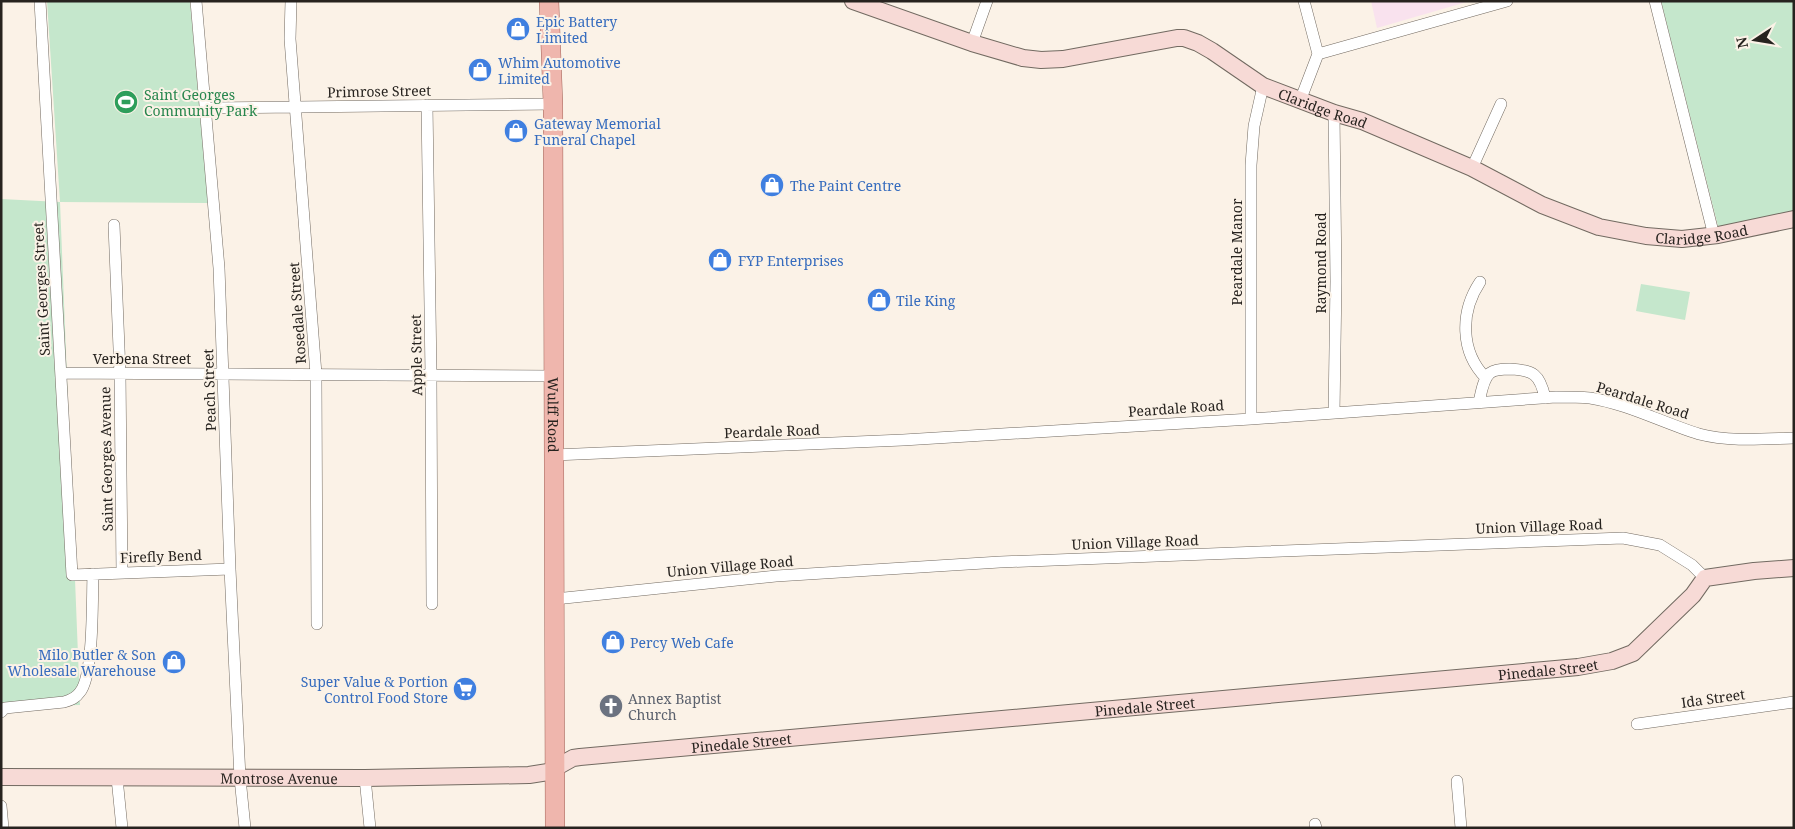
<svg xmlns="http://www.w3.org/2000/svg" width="1795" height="829" viewBox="0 0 1795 829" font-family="'Noto Serif',serif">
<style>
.education{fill:#f9e2ee}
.green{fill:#c5e7cc}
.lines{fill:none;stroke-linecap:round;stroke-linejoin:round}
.street-casing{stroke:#726a61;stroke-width:12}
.secondary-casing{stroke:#726a61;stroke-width:18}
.primary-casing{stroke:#a26358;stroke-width:20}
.street{stroke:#fff;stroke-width:11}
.secondary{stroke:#f7dad6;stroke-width:16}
.primary{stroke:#efb6ad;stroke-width:19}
.labels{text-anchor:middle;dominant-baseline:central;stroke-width:4;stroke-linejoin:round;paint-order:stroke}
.shop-label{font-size:14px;fill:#366cbe;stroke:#fbf2e7;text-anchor:start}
.street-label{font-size:14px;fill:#27231f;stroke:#fbf2e7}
.leisure-label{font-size:14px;fill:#27864d;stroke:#fbf2e7;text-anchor:start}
.worship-label{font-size:14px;fill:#5b616d;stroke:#fbf2e7;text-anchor:start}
</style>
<rect width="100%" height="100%" fill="#fbf2e7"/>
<!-- education -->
<path class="education" d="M1371 1H1470L1377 28Z"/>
<!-- green -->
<path class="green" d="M47 1H190L208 203 60 202Z
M1661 1H1794V217L1719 230Z
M1 199 60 202 80 705 1 707Z
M1641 284 1690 292 1685 320 1636 311Z"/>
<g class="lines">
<!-- street casing -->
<g class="street-casing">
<path id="street" d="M40 1 72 575 230 569
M196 1 219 268 230 569 240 778 245 828
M291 1 290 39 316 374 317 624
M1655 1 1714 236
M972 43 987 1
M1318 54 1507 1
M1300 101 1318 54 1304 1
M427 105 431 375 432 604
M205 108 553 104
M1472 168 1501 104
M114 225 120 373 122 573
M1480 282C1460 312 1460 352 1486 378
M61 373 553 376
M1479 402C1481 394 1483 379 1490 373 1495 369 1504 369 1510 369 1533 370 1540 374 1545 398
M1334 413 1336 281 1334 113
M1251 419V165L1254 126 1263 86
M554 455 903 440 1251 419 1556 397C1567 397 1579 397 1590 398 1628 404 1663 423 1699 434 1730 442 1762 439 1794 438
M555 599 776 576 1000 562 1623 538 1660 545 1692 565 1705 578
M1 712 5 708 64 702C71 700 76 698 80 692 94 675 92 598 93 574
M1637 724 1794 702
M117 778 122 828
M365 778 370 828
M1457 781 1461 828
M1 806 3 828
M1315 824 1316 828"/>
</g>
<!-- secondary casing -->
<g class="secondary-casing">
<g id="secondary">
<path id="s1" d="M853 1 972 43 1023 58 1041 60 1063 59 1177 38H1184L1198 43 1212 51 1263 86 1334 113 1362 121 1472 168 1542 205 1599 227 1646 236 1682 239 1718 235 1794 219"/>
<path id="s2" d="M1 777 365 778 529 775 548 772 573 758 580 757 1578 667 1612 661 1633 653 1693 595 1705 578 1754 571 1794 568"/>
</g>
</g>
<!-- primary casing -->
<g class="primary-casing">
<g id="primary">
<path id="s3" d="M549 1 553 104 555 828"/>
</g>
</g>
<!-- street -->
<use href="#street" class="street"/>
<!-- secondary -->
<use href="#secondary" class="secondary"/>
<!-- primary -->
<use href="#primary" class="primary"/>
</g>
<!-- icons -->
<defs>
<g id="shop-disc" transform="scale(1.25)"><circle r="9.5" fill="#3f7fe0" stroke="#fbf2e7"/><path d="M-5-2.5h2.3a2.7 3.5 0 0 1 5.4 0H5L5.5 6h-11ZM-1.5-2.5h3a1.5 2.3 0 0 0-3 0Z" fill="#fff"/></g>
<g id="stadium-disc" transform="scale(1.25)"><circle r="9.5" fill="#2e9e5b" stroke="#fbf2e7"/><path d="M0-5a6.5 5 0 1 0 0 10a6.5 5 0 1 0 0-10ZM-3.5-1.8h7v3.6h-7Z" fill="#fff"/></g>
<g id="supermarket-disc" transform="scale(1.25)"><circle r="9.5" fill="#3f7fe0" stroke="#fbf2e7"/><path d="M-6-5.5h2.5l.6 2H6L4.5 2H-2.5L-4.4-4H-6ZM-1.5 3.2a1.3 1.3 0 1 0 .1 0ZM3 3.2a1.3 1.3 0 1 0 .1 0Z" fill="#fff"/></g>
<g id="church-disc" transform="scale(1.25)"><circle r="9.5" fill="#6b7280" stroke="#fbf2e7"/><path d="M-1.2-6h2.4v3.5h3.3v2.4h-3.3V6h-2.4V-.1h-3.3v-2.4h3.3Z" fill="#fff"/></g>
</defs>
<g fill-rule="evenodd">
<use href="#shop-disc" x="518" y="29"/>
<use href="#shop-disc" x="480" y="70"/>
<use href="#stadium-disc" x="126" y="102"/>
<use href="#shop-disc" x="516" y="131"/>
<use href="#shop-disc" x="772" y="185"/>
<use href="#shop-disc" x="720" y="260"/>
<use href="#shop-disc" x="879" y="300"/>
<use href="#shop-disc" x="613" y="642"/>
<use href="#shop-disc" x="174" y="662"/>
<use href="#supermarket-disc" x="465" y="689"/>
<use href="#church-disc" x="611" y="706"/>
</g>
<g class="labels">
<!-- shop labels -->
<g class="shop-label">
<text x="536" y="21">Epic Battery<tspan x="536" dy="16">Limited</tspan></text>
<text x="498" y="62">Whim Automotive<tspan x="498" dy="16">Limited</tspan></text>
<text x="534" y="123">Gateway Memorial<tspan x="534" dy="16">Funeral Chapel</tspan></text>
<text x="790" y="185">The Paint Centre</text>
<text x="738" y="260">FYP Enterprises</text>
<text x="896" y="300">Tile King</text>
<text x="630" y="642">Percy Web Cafe</text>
<text x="156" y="654" text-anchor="end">Milo Butler &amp; Son<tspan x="156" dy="16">Wholesale Warehouse</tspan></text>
<text x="448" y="681" text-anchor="end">Super Value &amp; Portion<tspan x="448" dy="16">Control Food Store</tspan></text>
</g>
<!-- street labels -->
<g class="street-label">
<text transform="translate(379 91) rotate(-1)">Primrose Street</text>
<text stroke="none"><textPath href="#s1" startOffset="499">Claridge Road</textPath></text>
<text stroke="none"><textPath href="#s1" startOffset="904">Claridge Road</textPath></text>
<text transform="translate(1236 252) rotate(-90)">Peardale Manor</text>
<text transform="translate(1320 263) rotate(-90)">Raymond Road</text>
<text transform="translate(41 289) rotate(-93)">Saint Georges Street</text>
<text transform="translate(297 313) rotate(-94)">Rosedale Street</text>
<text transform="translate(416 355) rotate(-91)">Apple Street</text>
<text x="142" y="358">Verbena Street</text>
<text transform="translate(209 390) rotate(-92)">Peach Street</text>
<text transform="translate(1643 400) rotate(17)">Peardale Road</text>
<text transform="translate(1176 408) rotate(-4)">Peardale Road</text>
<text stroke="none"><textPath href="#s3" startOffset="414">Wulff Road</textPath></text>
<text transform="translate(772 431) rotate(-2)">Peardale Road</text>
<text transform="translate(106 459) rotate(-91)">Saint Georges Avenue</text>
<text transform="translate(1539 526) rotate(-2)">Union Village Road</text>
<text transform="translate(1135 542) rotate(-2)">Union Village Road</text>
<text transform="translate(161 556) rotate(-2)">Firefly Bend</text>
<text transform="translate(730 566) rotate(-5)">Union Village Road</text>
<text stroke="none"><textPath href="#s2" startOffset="1555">Pinedale Street</textPath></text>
<text transform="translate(1713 698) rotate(-8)">Ida Street</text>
<text stroke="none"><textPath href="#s2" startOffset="1150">Pinedale Street</textPath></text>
<text stroke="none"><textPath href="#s2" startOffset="745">Pinedale Street</textPath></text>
<text stroke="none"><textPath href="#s2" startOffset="278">Montrose Avenue</textPath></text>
</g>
<!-- leisure labels -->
<g class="leisure-label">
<text x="144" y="94">Saint Georges<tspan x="144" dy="16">Community Park</tspan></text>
</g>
<!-- worship labels -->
<g class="worship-label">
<text x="628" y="698">Annex Baptist<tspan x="628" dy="16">Church</tspan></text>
</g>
</g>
<!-- border -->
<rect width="1795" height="829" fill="none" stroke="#27231f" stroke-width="5"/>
<!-- north arrow -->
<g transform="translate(1755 40) rotate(258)" stroke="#fbf2e7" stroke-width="4" paint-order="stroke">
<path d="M0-4L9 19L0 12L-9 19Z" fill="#27231f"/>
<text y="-8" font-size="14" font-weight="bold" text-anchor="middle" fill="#27231f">N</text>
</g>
</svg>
